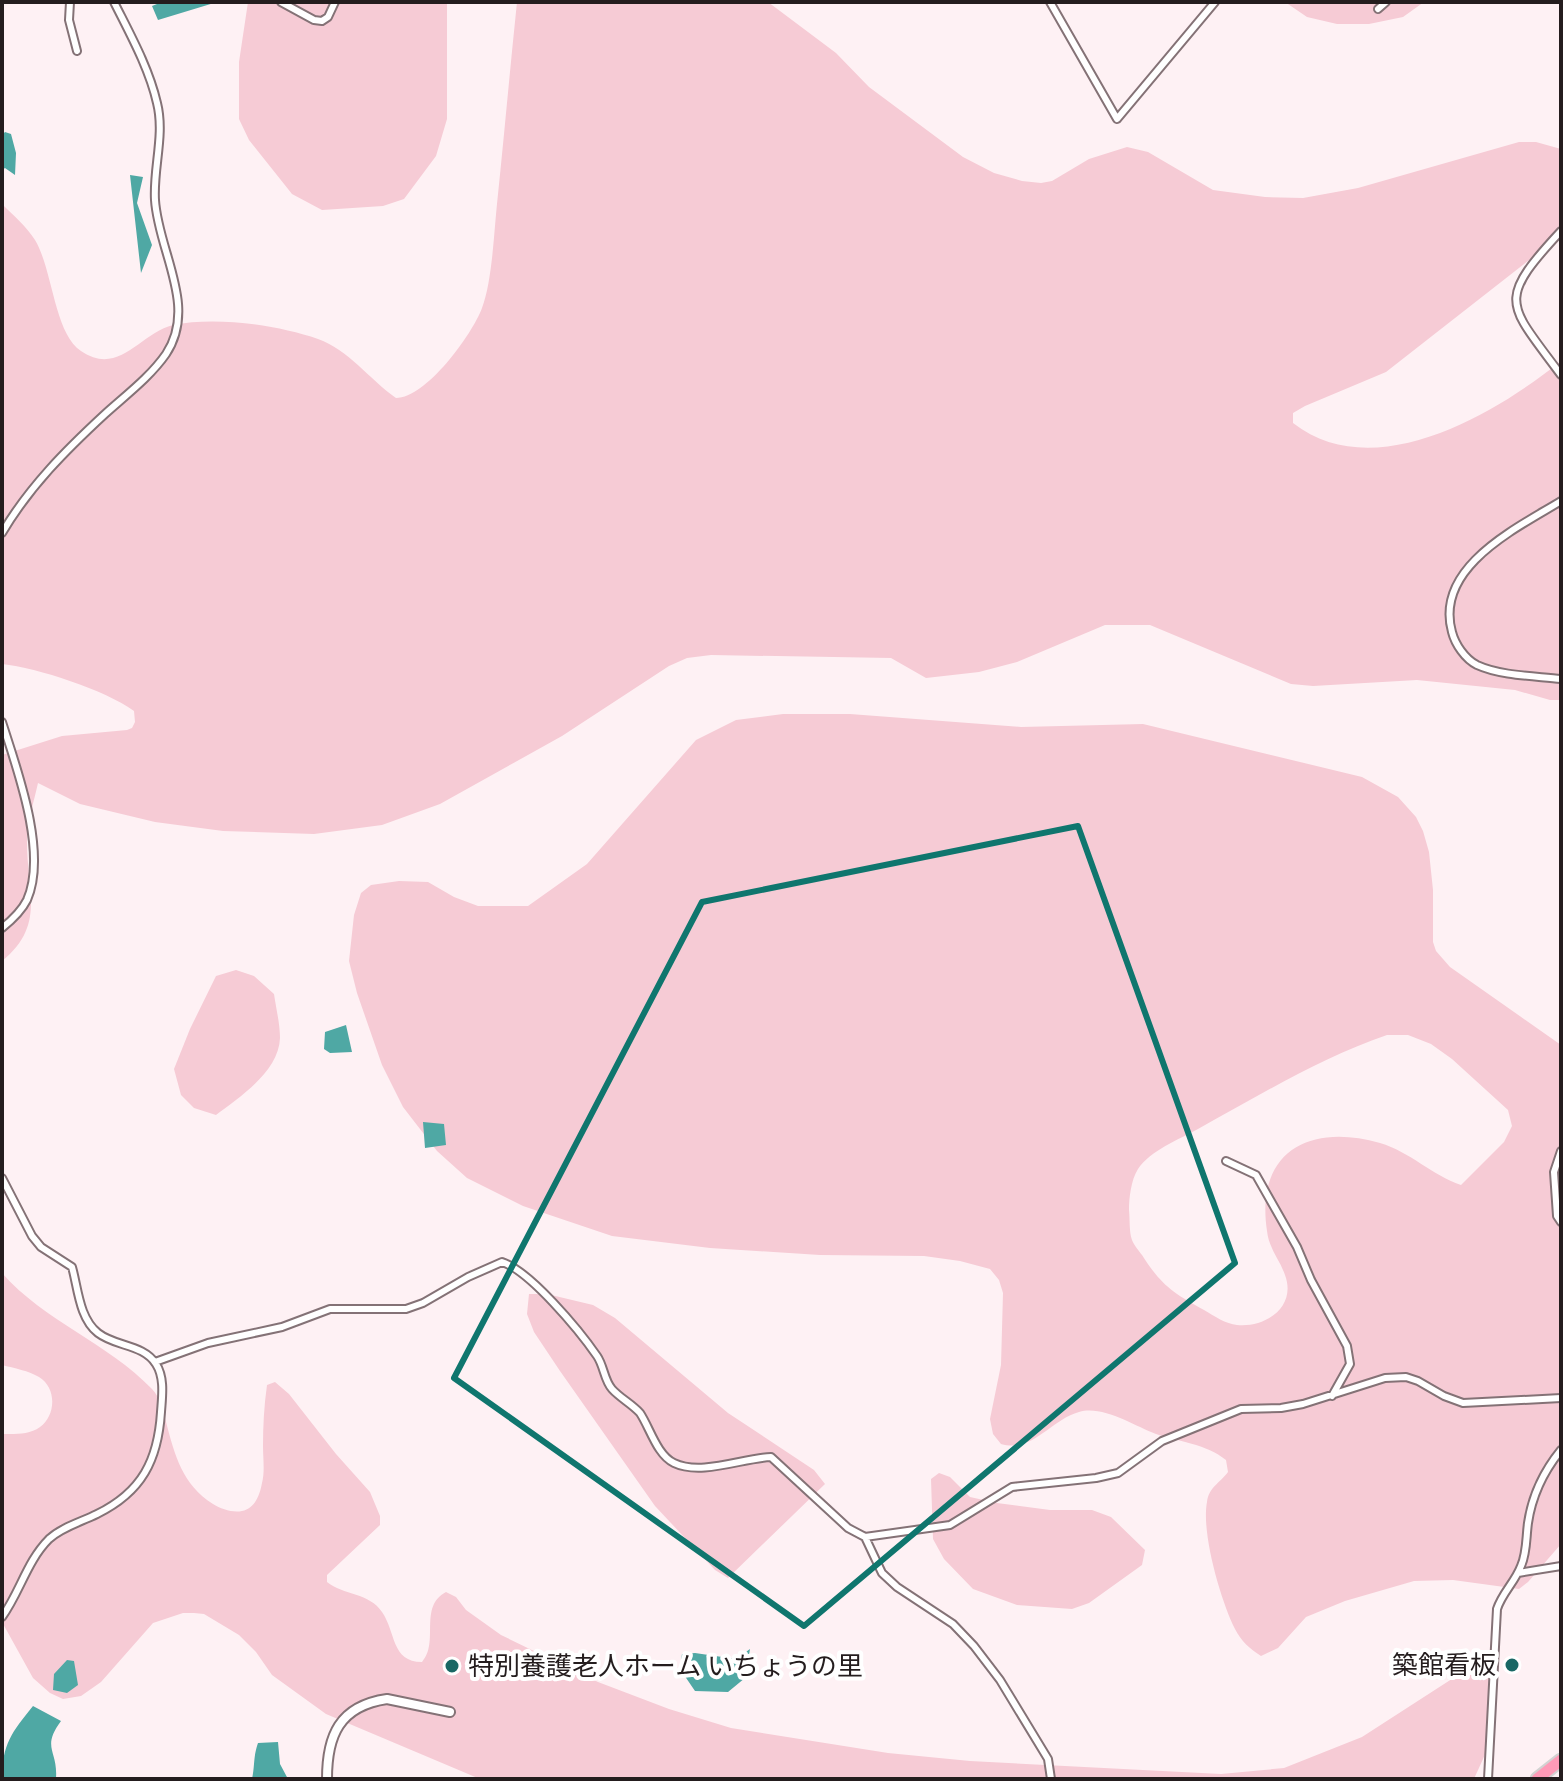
<svg xmlns="http://www.w3.org/2000/svg" width="1563" height="1781" viewBox="0 0 1563 1781" font-family="Cabin,'Noto Sans JP',sans-serif">
<style>
.green{fill:#f6cbd5;fill-rule:evenodd}
.water{fill:#4fa8a4}
.lines{fill:none;stroke-linecap:round;stroke-linejoin:round}
.minor-casing{stroke:#847276;stroke-width:10}
.tertiary-casing{stroke:#847276;stroke-width:12}
.trunk-casing{stroke:#d3d2d2;stroke-width:15}
.minor{stroke:#fff;stroke-width:6}
.tertiary{stroke:#fff;stroke-width:8}
.trunk{stroke:#fe9ab7;stroke-width:11}
.marked{fill:none;stroke:#0f766e;stroke-width:6;stroke-linejoin:round}
.poi-dot{fill:#196764;stroke:#fff;stroke-width:3}
.labels{text-anchor:middle;dominant-baseline:central;stroke-width:8;stroke-linejoin:round;paint-order:stroke}
.poi-label{font-size:26px;fill:#241d1e;stroke:#fff;text-anchor:end}
</style>
<rect width="100%" height="100%" fill="#fef1f4"/>
<!-- green -->
<path class="green" d="M248 2H447V119L436 156 404 199 383 206 322 210 292 194 249 140 239 119V62Z
M517 2H768L836 53 869 87 963 157 994 173 1022 181 1041 183 1052 181 1089 159 1127 147 1148 152 1213 190 1265 197 1303 198 1358 188 1519 142H1536L1561 149V235L1386 372 1305 406 1293 413V423C1373 486 1494 415 1561 361V700H1550L1515 690 1417 680 1313 686 1291 684 1150 625H1105L1017 662 979 672 926 678 891 658 711 655 687 658 669 666 562 736 440 804 382 825 314 834 223 831 155 822 80 804 38 783C34 801 28 820 27 839 26 888 47 925 2 961V755L62 736 127 730 132 728 135 722 134 711C105 690 38 668 2 664V204C13 215 27 227 35 240 53 270 54 333 81 351 119 377 140 333 173 325 216 316 277 325 318 339 349 350 369 379 396 398 426 398 472 335 482 308 492 282 494 233 497 204 504 137 510 69 517 2Z
M1285 2H1424L1403 17 1369 24H1337L1307 17Z
M783 714H850L1021 727 1143 724 1362 777 1398 797 1416 817 1423 831 1429 852 1433 890V942L1436 951 1450 967 1561 1045V1544L1528 1582 1519 1589 1453 1580 1414 1581 1345 1601 1306 1617 1278 1648 1261 1656C1250 1649 1241 1641 1235 1629 1221 1601 1201 1533 1207 1502 1209 1487 1220 1483 1228 1472L1226 1460C1206 1444 1180 1442 1156 1434 1134 1426 1103 1405 1079 1412 1050 1420 1033 1453 1001 1444L993 1434 990 1419 1001 1365 1003 1293 999 1280 990 1269 960 1261 924 1256 820 1255 710 1248 612 1236 523 1206 467 1178 437 1151 403 1107 382 1065 357 993 349 961 354 915 361 893 371 885 399 881 428 882 454 897 478 906H528L587 864 696 740 736 720ZM1387 1035H1408L1431 1044 1452 1059 1508 1110 1512 1126 1504 1142 1461 1185C1432 1175 1410 1152 1380 1143 1310 1123 1255 1151 1267 1231 1269 1249 1280 1260 1285 1275 1297 1307 1265 1328 1237 1325 1226 1324 1214 1316 1204 1310 1173 1293 1161 1285 1142 1255 1139 1251 1134 1245 1132 1240 1129 1232 1130 1219 1129 1210 1129 1198 1131 1180 1138 1169 1151 1150 1178 1140 1198 1129 1260 1095 1320 1058 1387 1035Z
M236 970 254 976 274 994C276 1008 280 1024 280 1038 279 1071 240 1097 216 1115L194 1108 181 1095 174 1069 190 1029 216 976Z
M2 1273C44 1321 108 1343 152 1389 160 1397 163 1411 166 1422 175 1456 182 1484 213 1504 221 1509 233 1513 242 1511 255 1509 260 1494 262 1483 265 1472 263 1458 263 1446 263 1426 264 1406 267 1385L275 1382 289 1394 336 1454 370 1492 380 1516V1525L327 1575V1582C343 1595 370 1593 382 1612 396 1632 391 1662 422 1662 440 1642 418 1607 446 1592L456 1597 466 1610 501 1635 598 1682 669 1709 731 1728 888 1753 970 1761 1221 1774 1284 1768 1362 1737 1458 1675 1470 1671 1489 1672C1505 1715 1492 1740 1474 1779H480L326 1714 272 1675 256 1652 239 1635 204 1614 194 1613H183L153 1623 101 1682 81 1696 63 1699 50 1693 33 1678 2 1622V1434C15 1434 29 1435 40 1427 56 1415 57 1388 39 1377 29 1371 14 1368 2 1365Z
M529 1294H547L593 1305 615 1318 728 1413 814 1470 825 1484 728 1578 715 1570 655 1506 560 1371 534 1332 527 1314Z
M939 1473 950 1477 970 1497 997 1503 1050 1510H1092L1111 1517 1145 1550 1142 1565 1089 1603 1072 1609 1017 1605 973 1589 944 1559 933 1539 931 1479Z"/>
<!-- water -->
<path class="water" d="M162 2H213L214 3 158 20 152 6Z
M5 132 11 134 16 153 15 175 5 168 2 170V135Z
M130 175 143 177 137 203 152 245 141 273Z
M346 1025 352 1052 330 1053 324 1049 325 1032Z
M423 1122 444 1124 446 1145 425 1148Z
M750 1649 745 1678 728 1692 695 1691 680 1669 682 1654 695 1653 736 1659Z
M67 1660 74 1661 78 1685 67 1693 53 1690 54 1674Z
M33 1706 61 1721C41 1748 58 1750 56 1778L2 1779C2 1744 12 1732 33 1706Z
M278 1742 280 1764 288 1779H252C255 1766 253 1757 258 1743Z"/>
<g class="lines">
<!-- minor casing -->
<g class="minor-casing">
<path id="minor" d="M70 2 69 20 77 51
M281 2 314 20 322 21 328 17 335 2
M1050 2 1117 119 1215 2
M1378 9 1386 2
M1561 231C1495 302 1508 303 1561 375
M1561 501C1517 528 1434 567 1452 632 1455 644 1465 659 1477 665 1501 676 1535 676 1561 679
M2 533C29 487 66 450 105 414 126 395 150 377 166 354 198 306 158 251 155 200 153 168 165 135 157 103 149 68 130 34 114 2
M2 722C17 769 48 853 27 900 21 912 12 920 2 928
M1561 1151 1554 1172 1557 1216 1561 1222
M1226 1161 1256 1175 1297 1247 1311 1280 1347 1346 1350 1364 1332 1396
M2 1178 32 1236 41 1247 72 1267C78 1288 79 1318 98 1333 116 1347 143 1344 156 1364 165 1378 162 1397 161 1412 158 1460 142 1492 97 1514 81 1522 62 1527 49 1539 27 1561 20 1592 2 1617
M155 1362 208 1343 282 1327 330 1309H406L423 1303 468 1277 502 1262C530 1271 579 1330 597 1356 604 1366 604 1380 612 1389 620 1398 632 1404 640 1413 650 1428 657 1455 674 1463 701 1476 743 1458 771 1457L848 1528 865 1537 950 1525 1012 1487 1096 1478 1118 1473 1162 1441 1241 1409 1281 1408 1303 1404 1385 1378 1406 1377 1418 1381 1444 1396 1463 1403 1561 1398
M865 1537 882 1573 897 1587 953 1624 974 1646 1000 1680 1048 1759 1051 1779
M1518 1573 1561 1566
M1488 1779 1497 1609C1502 1593 1515 1582 1521 1566 1527 1553 1526 1537 1528 1523 1532 1496 1544 1471 1561 1450"/>
</g>
<!-- tertiary casing -->
<g class="tertiary-casing">
<path id="tertiary" d="M327 1779C327 1736 339 1706 387 1699L450 1712"/>
</g>
<!-- trunk casing -->
<g class="trunk-casing">
<path id="trunk" d="M1537 1779 1561 1760"/>
</g>
<!-- minor -->
<use href="#minor" class="minor"/>
<!-- tertiary -->
<use href="#tertiary" class="tertiary"/>
<!-- trunk -->
<use href="#trunk" class="trunk"/>
</g>
<!-- marked area -->
<path class="marked" d="M1078 826 1235 1263 804 1626 454 1378 702 902Z"/>
<!-- markers -->
<g class="poi-dot">
<circle cx="1512" cy="1665" r="8"/>
<circle cx="452" cy="1666" r="8"/>
</g>
<g class="labels">
<!-- poi labels -->
<g class="poi-label">
<text x="1496" y="1665">築館看板</text>
<text x="468" y="1666" text-anchor="start">特別養護老人ホーム いちょうの里</text>
</g>
</g>
<!-- border -->
<rect width="1563" height="1781" fill="none" stroke="#241d1e" stroke-width="8"/>
</svg>
